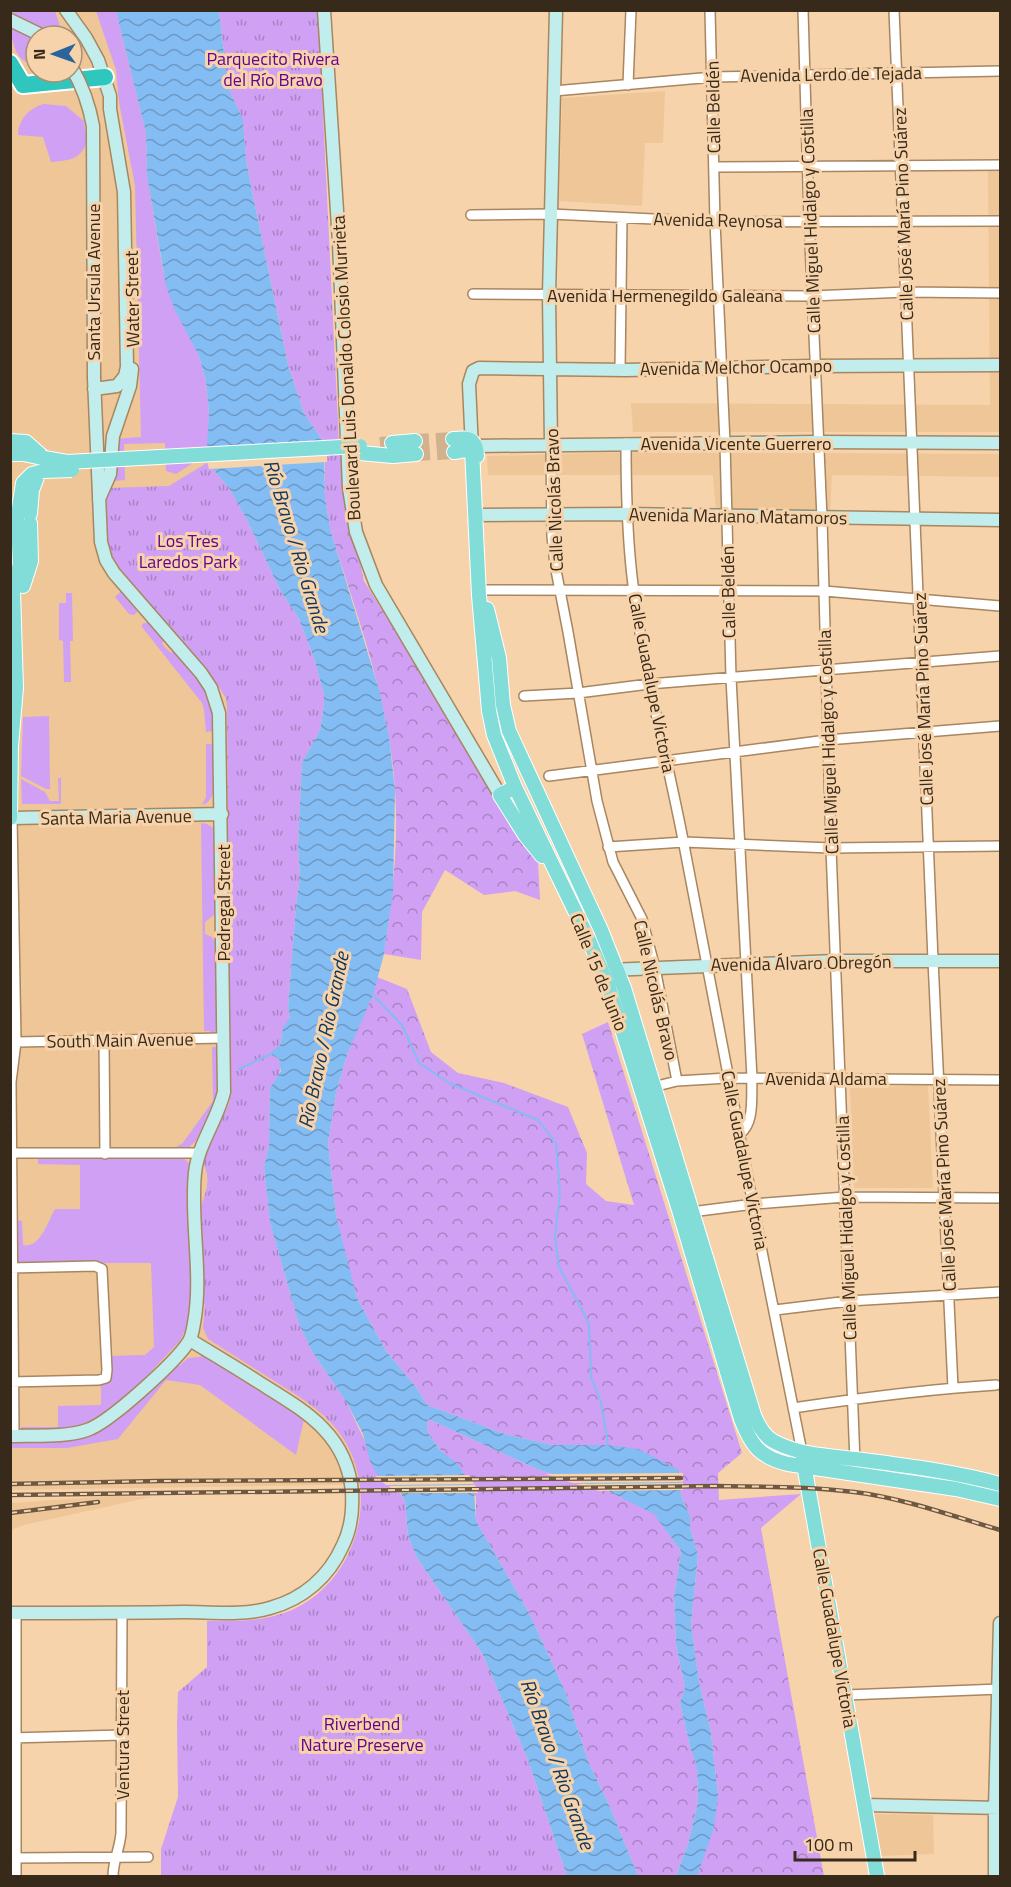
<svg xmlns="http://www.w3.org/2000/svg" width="1011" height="1887" viewBox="0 0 1011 1887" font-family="'Titillium Web',sans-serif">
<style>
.built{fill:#efc698;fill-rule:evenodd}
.green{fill:#cfa0f3}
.forest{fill:url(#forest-crowns)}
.park{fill:url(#park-tufts)}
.water{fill:url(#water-waves)}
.pier{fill:#f7d3ab}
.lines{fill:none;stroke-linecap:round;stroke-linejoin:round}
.stream{stroke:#84bcf4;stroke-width:2}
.primary-tunnel{stroke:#d1b18e;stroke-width:14;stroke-dasharray:14 7;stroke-linecap:butt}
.street-casing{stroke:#a78660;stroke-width:12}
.secondary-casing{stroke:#a78660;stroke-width:15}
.primary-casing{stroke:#fff;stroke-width:16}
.highway-casing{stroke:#fff;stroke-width:20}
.street{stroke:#fff;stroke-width:9}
.secondary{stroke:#c1eeec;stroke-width:12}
.primary{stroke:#82ddd8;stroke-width:14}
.highway{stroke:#2fc6be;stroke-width:16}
.rail-casing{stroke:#6d5943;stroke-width:4.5}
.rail{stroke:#f7d3ab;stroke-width:2;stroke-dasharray:7;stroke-linecap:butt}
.secondary-bridge-casing{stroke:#a78660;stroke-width:15;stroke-linecap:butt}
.primary-bridge-casing{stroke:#fff;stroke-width:16;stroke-linecap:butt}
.secondary-bridge{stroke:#c1eeec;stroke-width:12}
.primary-bridge{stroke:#82ddd8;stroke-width:14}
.labels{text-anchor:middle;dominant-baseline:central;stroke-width:6;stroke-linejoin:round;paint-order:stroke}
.park-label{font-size:18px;fill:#640591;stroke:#f7d3ab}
.street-label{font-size:18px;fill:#372a1a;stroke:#f7d3ab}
.water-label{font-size:20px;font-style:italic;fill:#0f375c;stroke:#f7d3ab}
</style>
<defs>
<pattern id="forest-crowns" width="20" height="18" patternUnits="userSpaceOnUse" patternTransform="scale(1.5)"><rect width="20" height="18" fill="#cfa0f3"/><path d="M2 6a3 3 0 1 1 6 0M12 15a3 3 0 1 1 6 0" fill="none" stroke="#a983c4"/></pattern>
<pattern id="park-tufts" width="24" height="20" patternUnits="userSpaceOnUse" patternTransform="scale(1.5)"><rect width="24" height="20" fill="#cfa0f3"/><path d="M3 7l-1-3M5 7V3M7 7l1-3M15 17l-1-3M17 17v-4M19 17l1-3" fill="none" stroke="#a983c4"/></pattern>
<pattern id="water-waves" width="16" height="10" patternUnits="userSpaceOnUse" patternTransform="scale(1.5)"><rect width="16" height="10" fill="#84bcf4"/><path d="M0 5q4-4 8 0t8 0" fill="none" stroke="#6d99c5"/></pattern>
</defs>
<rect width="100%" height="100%" fill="#f7d3ab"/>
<!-- built -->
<path class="built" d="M116 11 143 118 153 210 163 271 302 762 298 887 264 1167 270 1223 287 1285 311 1350 392 1484 11 1490 10 12ZM36 36H72V72H36Z
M665 91 663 143H645L642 206 559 201 562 98Z
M1000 167V432H633L631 403 990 405 988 168Z
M640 452 1000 454V477L832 475 830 514H716L713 475H488L487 456Z
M928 1085 933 1188H854L850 1088Z
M109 1496 151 1497 24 1525 11 1530V1503Z
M873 1814 933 1815 934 1854 879 1856Z"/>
<!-- green -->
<path class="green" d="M10 11H55L63 36H36V66C10 61 11 32 10 11Z
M96 11H116L146 133 147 176 163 271 199 356 206 382 209 413 208 453 176 474 166 471 165 443 124 444 125 480 113 481 115 439 141 437 135 186 119 102 116 70Z
M44 104 66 106 84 121 87 143C78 161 70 160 51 162L43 137 18 135C18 120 29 108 44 104Z
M121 591 136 609 137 612 134 615 129 614 115 597Z
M66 593H72L73 641H70L71 682H64L63 641 59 640V603H66Z
M148 622 164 640 162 644 171 653 174 650C192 670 222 700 212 731L206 732 204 710 202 703 142 627V624Z
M49 716 50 789H46L21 776 23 717Z
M206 744H211L214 747C214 763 221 800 202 805L206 797Z
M58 778H61V804H22L21 779 45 792 50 801H59Z
M201 823 207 824 215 829 217 910 214 915 205 922V934L212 937 217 945 218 1030 210 1034V1031H204Z
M212 1047H215L220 1052 219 1092 215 1106 195 1142 189 1147 177 1149V1146L182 1144 213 1101Z
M179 1157 183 1158 189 1163 192 1298 189 1323 179 1342C148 1373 116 1417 72 1427 55 1431 37 1429 21 1429V1427H58V1406L101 1405V1384L109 1381 110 1356 145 1355 154 1347 151 1263H17L15 1220 22 1221 23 1245C40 1249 48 1221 55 1209H80V1165L38 1164V1159Z
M202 1355 304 1419 296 1455 200 1385 166 1380 118 1439 67 1448H11V1441L94 1433 118 1418 177 1364 179 1366 188 1358 200 1357Z"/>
<!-- forest -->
<path class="forest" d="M352 525 364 581 538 861 540 900 515 891 484 895 445 870 422 912 421 960 384 954C392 899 399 845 395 789 389 700 357 616 331 532Z
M377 977 407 989 431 1052 458 1073 504 1083 568 1107 587 1153 586 1184 606 1201 634 1205 582 1034 608 1022 742 1453 718 1473 719 1500 801 1494 761 1528 824 1876H697L718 1795 711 1733 699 1682 691 1625 698 1555 690 1528V1516L681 1496 679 1470 608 1445H552L505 1434 427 1405 416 1387 386 1351 357 1298 350 1275 336 1215 328 1143 336 1093 348 1052Z
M428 1419 539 1470 606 1490 654 1513 681 1551 674 1596 676 1645 685 1687 680 1703 690 1747 697 1766 698 1802 688 1844 676 1876H638L610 1807 588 1761 565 1691 529 1613 476 1521V1497L430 1436 427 1429Z"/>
<!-- park -->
<path class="park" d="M219 11H318L339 443H324L304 413 288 365 253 196 246 159 243 121 228 87Z
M346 448 352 525 331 532 325 498V449Z
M210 461 212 468 229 488 247 520 280 590 299 619 314 658 324 695V705L320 730 302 762 298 846 300 877 296 906 288 1006 290 1014 289 1020 282 1033 280 1045 271 1054 279 1059 281 1067 279 1075 270 1088 269 1145 264 1167 268 1203 270 1223 299 1324 311 1350 347 1403 366 1444 405 1501 408 1536 417 1558 482 1653 528 1760 567 1876H161V1849L178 1797 177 1723 178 1692 207 1667V1621C236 1621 264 1622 292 1610 358 1580 383 1490 338 1431 321 1409 298 1396 274 1381 252 1367 230 1353 208 1339L203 1328 205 1304H202C201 1274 197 1242 200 1212 202 1200 209 1189 207 1176 207 1170 203 1164 203 1158 205 1137 225 1120 230 1100L227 707 226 698 218 686 112 563C104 538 100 513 110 488L169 486Z"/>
<!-- water -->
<path class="water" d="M116 11H219L228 87 243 120 246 159 253 196 288 365 304 413 324 443 325 498 331 532 380 693 389 737 395 790 393 891 384 954 373 995 348 1052 336 1093 328 1143 336 1215 357 1298 386 1351 416 1387 427 1405 505 1434 552 1445H608L638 1449 679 1470 681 1496 690 1516V1528L698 1555 691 1625 699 1682 711 1733 718 1795 714 1828 697 1876H676L688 1844 698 1802 697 1767 690 1747 680 1703 685 1687 676 1645 674 1596 681 1551 654 1514 606 1490 539 1470 428 1419 427 1429 430 1436 441 1451 458 1464 474 1490 476 1521 529 1613 565 1691 588 1761 610 1807 638 1876H567L528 1760 482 1653 417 1558 408 1536 405 1501 398 1489 378 1476 370 1461 363 1434 347 1403 311 1350 299 1324 270 1223 264 1167 269 1145 270 1088 281 1071 279 1059 272 1055 271 1052 280 1045 283 1028 290 1017 288 1006 296 906 300 877 298 846 302 762 320 730 324 705V695L314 658 299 619 280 590 247 520 229 488 212 468 207 447 209 413 206 382 199 356 175 310 166 286 147 176 146 133Z"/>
<!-- pier -->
<path class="pier" d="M204 449H328L327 462 209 469Z
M683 1473V1482L573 1483 545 1474Z
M469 1475 474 1484 386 1485 375 1476Z
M683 1483V1490L599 1491 576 1484Z
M475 1485 478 1493H397L389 1486Z"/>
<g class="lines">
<!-- stream -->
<path class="stream" d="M373 995 402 1025 419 1063 449 1083 538 1120 556 1143 560 1194 555 1236 559 1267 589 1323 591 1377 601 1402 608 1445
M239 1069 271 1054"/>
<!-- primary-tunnel -->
<path class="primary-tunnel" d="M415 441 453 439
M380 444 392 443
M416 454 454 452"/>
<!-- street casing -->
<g class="street-casing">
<path id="street" d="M710 10 715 222 725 443 731 678 752 1078C751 1097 755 1122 740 1134
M803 10 809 220 822 518 831 848 855 1462
M894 10 933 960 953 1388
M628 85 631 10
M554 91 713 77 1000 71
M714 167 1000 165
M471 215 551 214 715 222 1000 221
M473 294 812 296 906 292 1000 293
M620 370 622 218
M626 443C626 493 627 543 634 592 645 678 668 760 684 845 722 1047 761 1250 802 1452
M551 444 552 536 555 565 568 632 597 801 613 862 642 919 655 968 677 1081
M479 595 485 590 824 591 1000 606
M524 696 578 693 649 684 1000 656
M549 776 827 740 1000 726
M12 818 16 1042 11 1082 14 1436
M608 847 684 842 831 848 1000 846
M104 1041 105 1154
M16 1042 224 1038
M653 1087 677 1081 728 1078 1000 1080
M10 1153H199
M691 1212 754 1204 845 1197 1000 1198
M10 1268 95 1266 102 1269 107 1370 106 1378 99 1380 10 1382
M775 1310 849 1301 1000 1292
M793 1408C860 1398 928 1389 996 1385
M16 1613V1876
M846 1695 1000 1689
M10 1738 122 1735
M13 1858 148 1857
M113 1876C113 1861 120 1848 121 1833L122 1613"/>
</g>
<!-- secondary casing -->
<g class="secondary-casing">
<path id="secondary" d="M66 10 86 38 98 60 110 96V109L124 192 127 367 125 376 117 386 94 389
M324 10 339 242 349 488 356 532 376 585 500 795
M10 20 43 36
M1000 365 815 366 626 370 479 368 473 371 469 384 472 449 476 446 818 442 1000 443
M551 444 549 295 556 10
M99 499 110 474 113 436 130 386 132 369
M475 515 626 514 1000 520
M12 818 222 814
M609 970 835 961H1000
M10 1436C36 1435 63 1438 87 1430 109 1423 177 1361 189 1341 192 1336 193 1329 194 1323 203 1274 190 1222 195 1173 198 1144 217 1121 224 1092L219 713 211 688 201 673 114 573 106 560 101 542 94 378
M10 1613C68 1613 126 1613 184 1612 211 1612 243 1616 270 1608 303 1599 329 1577 343 1545 351 1529 353 1510 352 1492 347 1434 305 1411 260 1383 237 1368 213 1354 190 1340
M865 1805 1000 1808
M995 1876V1808L1000 1623"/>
</g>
<!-- primary casing -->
<g class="primary-casing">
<path id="primary" d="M453 439C468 438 476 437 477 456
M10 441 26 442 44 458
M392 443 415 441
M454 452 472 449 479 595 489 711 494 735 515 787 588 938 609 988 679 1210 741 1419C751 1445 759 1457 788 1464L956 1489 1000 1499
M360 453 393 456 416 454
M10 454H24L42 458
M30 514 32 490 39 472
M18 515 23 483 32 474 44 471
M23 586 31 561 30 523
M487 609 499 658 503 705 509 731 601 930 624 988 754 1415C758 1425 763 1435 773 1441 800 1456 833 1456 863 1460 909 1466 955 1472 1000 1484
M515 787 500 795 525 835 542 856
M10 818 11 746 16 688 13 591 20 564 18 523
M803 1459 877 1876"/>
</g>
<!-- highway casing -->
<g class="highway-casing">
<path id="highway" d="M10 63 23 85 105 77"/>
</g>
<!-- street -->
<use href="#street" class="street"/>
<!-- secondary -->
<use href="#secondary" class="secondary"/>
<!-- primary -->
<use href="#primary" class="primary"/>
<!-- highway -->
<use href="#highway" class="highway"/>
<!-- rail casing -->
<g class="rail-casing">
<path id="rail" d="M10 1484 158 1481 681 1478
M10 1495 716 1486C762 1487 808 1486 854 1492 903 1498 952 1516 1000 1530
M10 1513 98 1502"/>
</g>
<!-- rail -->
<use href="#rail" class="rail"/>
<!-- secondary-bridge casing -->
<g class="secondary-bridge-casing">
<path id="secondary-bridge" d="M72 68C83 87 89 104 93 126L94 378"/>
</g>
<!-- primary-bridge casing -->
<g class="primary-bridge-casing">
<path id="primary-bridge" d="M44 458 67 462 360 446
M44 471 72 470"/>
</g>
<!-- secondary-bridge -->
<use href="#secondary-bridge" class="secondary-bridge"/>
<!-- primary-bridge -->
<use href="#primary-bridge" class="primary-bridge"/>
</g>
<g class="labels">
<!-- park labels -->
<g class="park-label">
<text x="273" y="58">Parquecito Rivera<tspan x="273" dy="21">del Río Bravo</tspan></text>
<text x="188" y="540">Los Tres<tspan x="188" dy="21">Laredos Park</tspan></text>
<text x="362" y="1723">Riverbend<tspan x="362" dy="21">Nature Preserve</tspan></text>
</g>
<!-- street labels -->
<g class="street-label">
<text transform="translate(831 74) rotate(-1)">Avenida Lerdo de Tejada</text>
<text transform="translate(713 107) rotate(-91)">Calle Beldén</text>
<text transform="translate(903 214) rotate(-92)">Calle José María Pino Suárez</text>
<text transform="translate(718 220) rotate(1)">Avenida Reynosa</text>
<text transform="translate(810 221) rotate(-92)">Calle Miguel Hidalgo y Costilla</text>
<text transform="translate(93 282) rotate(-90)">Santa Ursula Avenue</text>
<text x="665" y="295">Avenida Hermenegildo Galeana</text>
<text transform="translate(132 299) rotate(-91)">Water Street</text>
<text transform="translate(736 367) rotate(-1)">Avenida Melchor Ocampo</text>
<text transform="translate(346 368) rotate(-93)">Boulevard Luis Donaldo Colosio Murrieta</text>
<text x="736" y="443">Avenida Vicente Guerrero</text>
<text transform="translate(554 500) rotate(-92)">Calle Nicolás Bravo</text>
<text transform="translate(738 516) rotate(1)">Avenida Mariano Matamoros</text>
<text transform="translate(728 592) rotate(-91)">Calle Beldén</text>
<text transform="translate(652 683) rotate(79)">Calle Guadalupe Victoria</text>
<text transform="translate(923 699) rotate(-92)">Calle José María Pino Suárez</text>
<text transform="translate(828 742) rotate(-92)">Calle Miguel Hidalgo y Costilla</text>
<text transform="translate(116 817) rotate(-1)">Santa Maria Avenue</text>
<text transform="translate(223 903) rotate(-90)">Pedregal Street</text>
<text transform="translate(801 963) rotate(-1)">Avenida Álvaro Obregón</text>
<text transform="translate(599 972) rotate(68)">Calle 15 de Junio</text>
<text transform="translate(656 990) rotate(77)">Calle Nicolás Bravo</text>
<text transform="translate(120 1040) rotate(-1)">South Main Avenue</text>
<text x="826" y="1078">Avenida Aldama</text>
<text transform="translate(745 1160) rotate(79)">Calle Guadalupe Victoria</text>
<text transform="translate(944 1185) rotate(-93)">Calle José María Pino Suárez</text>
<text transform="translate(846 1228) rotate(-92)">Calle Miguel Hidalgo y Costilla</text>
<text transform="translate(835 1638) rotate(80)">Calle Guadalupe Victoria</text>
<text transform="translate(122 1745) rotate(-90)">Ventura Street</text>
</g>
<!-- water labels -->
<g class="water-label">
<text transform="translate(297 546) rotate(73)">Río Bravo / Rio Grande</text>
<text transform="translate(323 1040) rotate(-78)">Río Bravo / Rio Grande</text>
<text transform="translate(558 1764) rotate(70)">Río Bravo / Rio Grande</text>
</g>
</g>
<!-- border -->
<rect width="1011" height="1887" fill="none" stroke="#372a1a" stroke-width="24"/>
<!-- north arrow -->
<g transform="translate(54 54) rotate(269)"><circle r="28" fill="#f7d3ab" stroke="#aa8f71" stroke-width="1.5"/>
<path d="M0-4.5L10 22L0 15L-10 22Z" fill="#29659c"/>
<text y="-9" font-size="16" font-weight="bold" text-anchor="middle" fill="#372a1a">N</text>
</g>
<!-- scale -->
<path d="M795 1851v9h120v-9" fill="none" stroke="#372a1a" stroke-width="3"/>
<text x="804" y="1851" font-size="18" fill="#372a1a" stroke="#f7d3ab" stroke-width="4.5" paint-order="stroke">100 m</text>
</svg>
